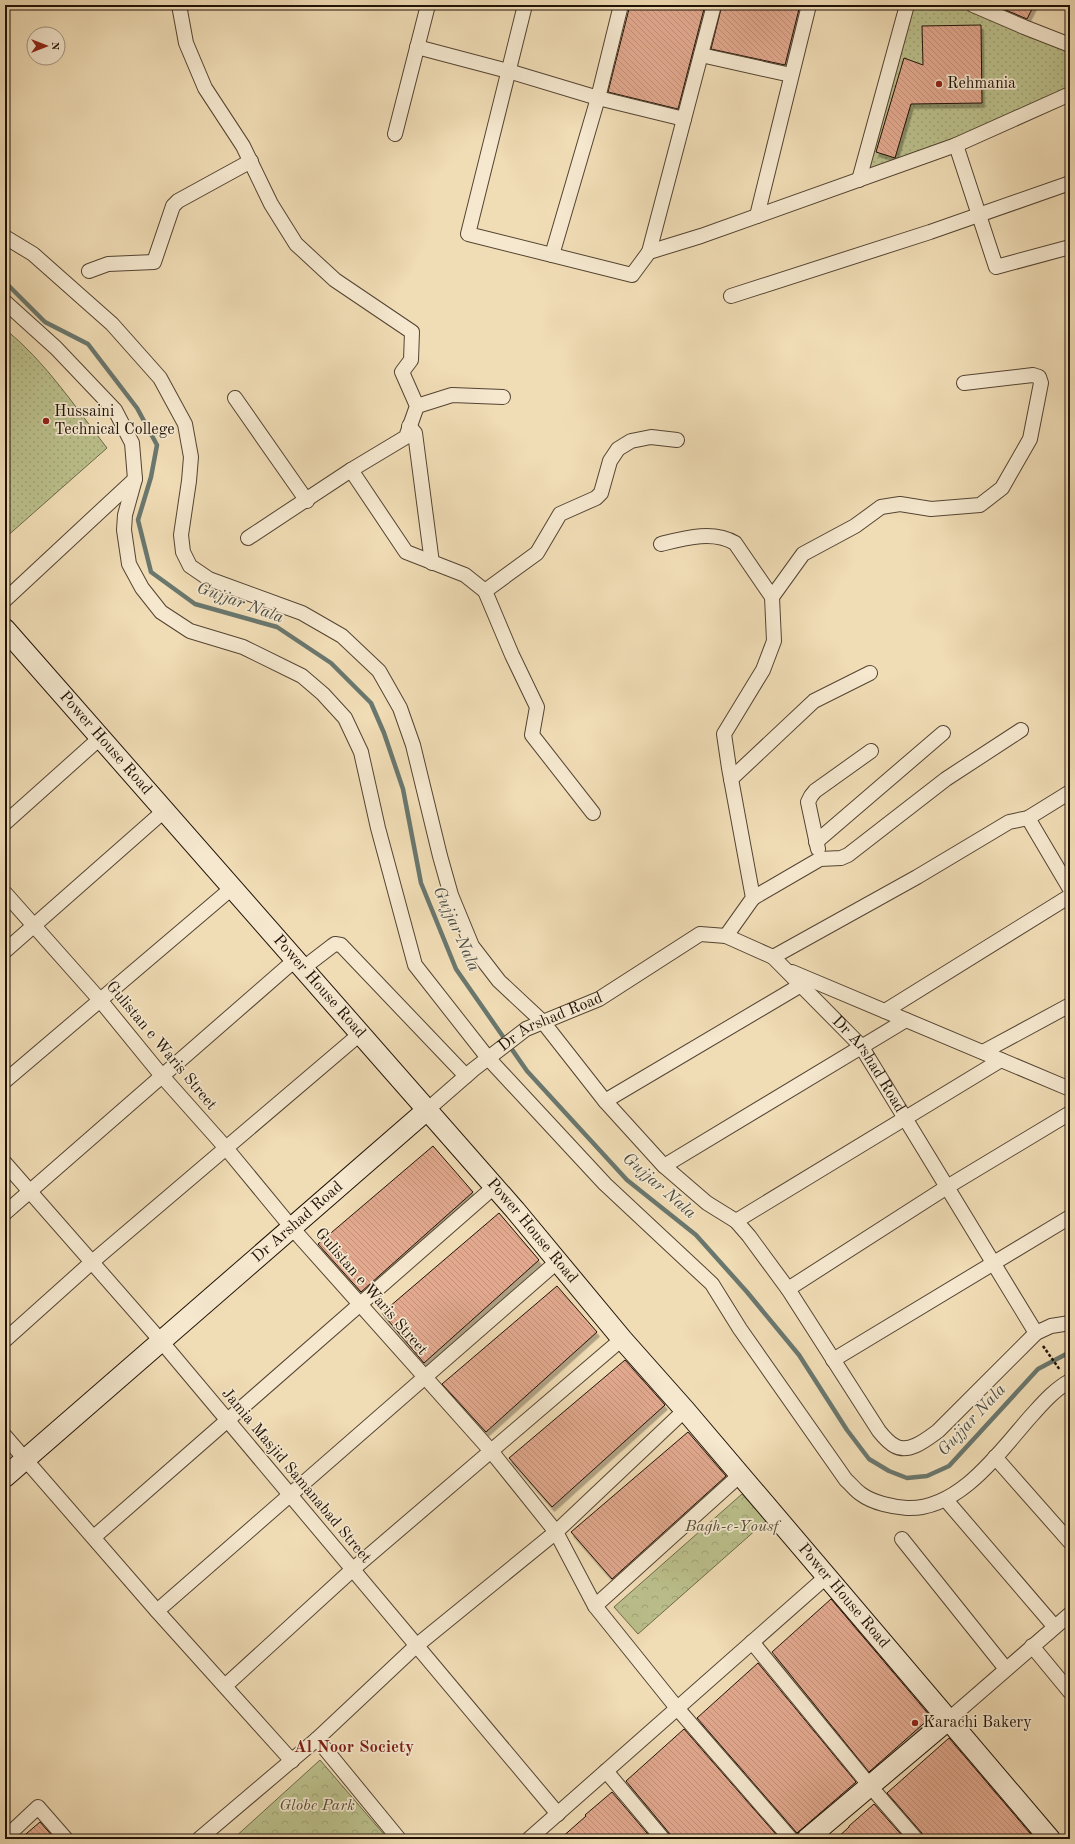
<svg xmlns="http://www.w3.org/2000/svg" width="1075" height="1844" viewBox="0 0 1075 1844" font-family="'Old Standard TT',serif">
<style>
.grass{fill:url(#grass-dots);stroke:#6e694a}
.park{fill:url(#park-crowns);stroke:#6e694a}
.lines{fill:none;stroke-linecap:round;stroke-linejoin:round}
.stream{stroke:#6a776e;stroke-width:4.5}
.building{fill:url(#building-back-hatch);stroke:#201207;filter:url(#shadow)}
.street-casing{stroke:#544432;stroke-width:16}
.secondary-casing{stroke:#201207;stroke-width:22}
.path{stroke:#201207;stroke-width:2.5;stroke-dasharray:3 2;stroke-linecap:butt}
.street{stroke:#f5e8cf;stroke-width:14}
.secondary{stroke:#f5e8cf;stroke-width:20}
.poi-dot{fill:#8f2418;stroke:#f5e8cf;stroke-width:1.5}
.labels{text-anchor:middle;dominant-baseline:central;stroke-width:3.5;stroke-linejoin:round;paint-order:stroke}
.poi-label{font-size:16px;fill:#201207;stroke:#f5e8cf;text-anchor:start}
.street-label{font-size:16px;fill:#201207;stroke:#f5e8cf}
.park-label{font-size:16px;font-style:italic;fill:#564f36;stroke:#f5e8cf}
.water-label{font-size:17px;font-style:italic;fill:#4b4d43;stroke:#f5e8cf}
.neighbourhood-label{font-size:17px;font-weight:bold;fill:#7a1f14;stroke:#f5e8cf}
</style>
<defs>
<pattern id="grass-dots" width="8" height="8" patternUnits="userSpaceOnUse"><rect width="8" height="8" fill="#bbc08c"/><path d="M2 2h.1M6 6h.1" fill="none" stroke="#a0a477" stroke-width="1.8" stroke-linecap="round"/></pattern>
<pattern id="park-crowns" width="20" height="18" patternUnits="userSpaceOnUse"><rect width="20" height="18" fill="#bbc08c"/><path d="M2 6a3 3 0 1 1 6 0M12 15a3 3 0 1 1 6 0" fill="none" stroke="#a0a477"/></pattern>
<pattern id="building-back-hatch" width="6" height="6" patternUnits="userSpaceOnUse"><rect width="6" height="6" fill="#e2a98f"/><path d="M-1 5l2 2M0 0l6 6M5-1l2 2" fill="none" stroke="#c2907a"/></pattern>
<filter id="shadow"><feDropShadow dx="2.5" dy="4.5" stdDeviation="0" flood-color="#0004"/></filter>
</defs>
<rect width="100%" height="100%" fill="#f0dcb5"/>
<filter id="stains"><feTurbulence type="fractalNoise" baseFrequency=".005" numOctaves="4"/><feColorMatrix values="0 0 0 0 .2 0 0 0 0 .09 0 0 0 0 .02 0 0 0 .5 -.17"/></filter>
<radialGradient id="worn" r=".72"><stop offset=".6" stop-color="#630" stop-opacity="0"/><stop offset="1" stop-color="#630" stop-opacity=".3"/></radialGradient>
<!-- grass -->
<path class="grass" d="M907 5H973L1070 45V94L859 180Z
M5 329C46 362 75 407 107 448L5 538Z"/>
<!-- park -->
<path class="park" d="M742 1494 766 1521 638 1634 614 1607Z
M320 1760 388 1839H233Z"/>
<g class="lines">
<!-- stream -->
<path class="stream" d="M5 282 45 322 88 344 137 408 157 445 151 477 138 520 151 572 195 604 277 627 331 663 371 703 384 733 403 789 421 883 456 969 527 1071 627 1180 696 1235 747 1292 799 1355 847 1430 869 1459 889 1471 907 1478 927 1476 949 1466 1038 1369 1070 1352"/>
</g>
<!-- building -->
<path class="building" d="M630 5H705L678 109 608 92Z
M722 5H800L785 65 711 49Z
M994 5H1034L1027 19Z
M981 25 982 103 911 104 895 158 876 152 904 58 923 65 922 26Z
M433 1146 473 1192 361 1292 318 1244Z
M499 1213 539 1260 424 1363 382 1313Z
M557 1286 597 1332 486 1432 442 1384Z
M625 1360 665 1405 552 1507 509 1458Z
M688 1432 726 1476 612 1579 571 1532Z
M831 1599 931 1717 869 1772 772 1652Z
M758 1663 856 1782 797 1833 697 1718Z
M684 1729 780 1839H671L670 1834 626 1781Z
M949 1738 1035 1839H924L922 1833 887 1793Z
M612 1792 652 1839H560L586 1816 585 1815Z
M874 1804 905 1839H836L849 1827V1826Z
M40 1822 55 1839H20Z"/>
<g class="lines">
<!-- street casing -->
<g class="street-casing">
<g id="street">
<path d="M179 5 186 43 205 88 243 146 271 204 296 244 335 280 412 332 411 360 402 372 417 406 406 437 351 470 248 538"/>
<path d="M525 5 468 234 632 275 649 252 701 236 956 145 1070 94"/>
<path d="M973 5 1024 27 1070 45"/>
<path d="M417 47 508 71 598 98 684 119"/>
<path d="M701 55 791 75"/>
<path d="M395 134 428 5"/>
<path d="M956 145 996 267 1070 247"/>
<path d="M859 180 907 5"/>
<path d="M757 216 809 5"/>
<path d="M5 237 33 254 112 324 160 378 185 424 191 457 189 481 181 535 183 552 190 566 209 579 302 613 342 636 379 671 400 708 413 745 440 856 451 895 472 946 499 981 543 1022 605 1101 664 1166 707 1203 736 1221 749 1236 788 1289 879 1431C883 1436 889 1443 895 1446 909 1454 927 1439 938 1431L1036 1333 1051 1326 1070 1323"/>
<path d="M649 252 714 5"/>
<path d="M552 255 598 98 621 5"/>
<path d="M89 271 108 264 154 262 173 206 178 201 251 161"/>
<path d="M731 296 930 232 1070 183"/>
<path d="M5 302 56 348 115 410 132 443 135 479 125 515 124 530 129 564 142 588 161 612 190 631 243 647 302 676 323 694 345 718 361 752 378 828 415 965 488 1058 605 1184 712 1284 740 1329 846 1480C851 1484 855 1490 861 1494 873 1503 893 1507 907 1508 960 1510 1000 1451 1032 1415 1043 1403 1055 1389 1070 1381"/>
<path d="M235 398 307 501"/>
<path d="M417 406 452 395 503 397"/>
<path d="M409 426 415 433 432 563"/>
<path d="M351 470 406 552 465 575 485 591 512 655 537 707 532 735 593 813"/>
<path d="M661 544C685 538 713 530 735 543L772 597"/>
<path d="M485 591 537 553 560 514 596 498 601 493 610 461 618 449 631 441 651 437 677 440"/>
<path d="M5 600 135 479"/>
<path d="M731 779 814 701 870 673"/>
<path d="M1028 818 1070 889"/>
<path d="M5 823 100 738"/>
<path d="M816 842 943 733"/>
<path d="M818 849 808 802 811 796 815 791 871 751"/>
<path d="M5 893 100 1000 162 1076 226 1148 292 1228 491 1451 556 1532 595 1606 677 1708 791 1839"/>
<path d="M753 898 820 859 841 858 848 855 946 779 1021 730"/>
<path d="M726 936 753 898 729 768 724 734 763 670 774 641 772 597 803 554 855 526 881 507 900 504 931 509 980 505 1002 488 1030 439 1041 383 1039 377 1033 375 964 383"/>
<path d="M5 951 164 811"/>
<path d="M773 957 917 877 1009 822 1028 818 1070 792"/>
<path d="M302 969 332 946 335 944 341 945 466 1076"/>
<path d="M792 972 1070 1089"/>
<path d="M885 1011 1070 896"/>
<path d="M983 1052 1070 1005"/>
<path d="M5 1081 232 888"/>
<path d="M605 1101 801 985"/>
<path id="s1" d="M427 1110 474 1069 526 1029 599 999 700 934 726 936 773 957 861 1046 1036 1333"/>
<path d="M5 1163 161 1341 558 1814"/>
<path d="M664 1166 906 1020"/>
<path d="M5 1213 295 960"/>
<path d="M736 1221 1001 1060"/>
<path d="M788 1289 947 1187 1070 1113"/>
<path d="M5 1340 92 1262 360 1034"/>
<path d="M833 1360 1070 1217"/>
<path d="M5 1436 157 1611 292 1761"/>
<path d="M995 1457 1070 1542"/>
<path d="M946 1500 1054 1626"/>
<path d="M94 1537 494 1187"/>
<path d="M902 1539 1006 1669"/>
<path d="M595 1606 740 1475"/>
<path d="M157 1611 558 1261"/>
<path d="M752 1642 870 1786 916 1839"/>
<path d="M1032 1646 1070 1692"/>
<path d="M225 1686 352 1570 622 1339"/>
<path d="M948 1720 1070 1614"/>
<path d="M317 1739 399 1839"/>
<path d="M606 1771 663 1839"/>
<path d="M5 1838 38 1807 66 1839"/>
<path d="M199 1839 317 1739 416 1646 556 1532 685 1410"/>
<path d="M529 1839 826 1577"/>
</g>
</g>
<!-- secondary casing -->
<g class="secondary-casing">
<g id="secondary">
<path id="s2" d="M5 629 515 1210 622 1339 685 1410 1050 1839"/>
<path id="s3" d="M5 1477 427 1110"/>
<path d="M807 1839 948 1720"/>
</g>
</g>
<!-- path -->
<path class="path" d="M1043 1346 1060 1370"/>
<!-- street -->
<use href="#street" class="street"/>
<!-- secondary -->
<use href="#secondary" class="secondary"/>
</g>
<!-- markers -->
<g class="poi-dot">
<circle cx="939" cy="84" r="4"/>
<circle cx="46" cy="421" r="4"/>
<circle cx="915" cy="1723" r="4"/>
</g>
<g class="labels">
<!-- poi labels -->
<g class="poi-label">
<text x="947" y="84">Rehmania</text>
<text x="54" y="412">Hussaini<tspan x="54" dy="18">Technical College</tspan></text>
<text x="923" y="1723">Karachi Bakery</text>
</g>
<!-- street labels -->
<g class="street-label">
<text stroke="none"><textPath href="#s2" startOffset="152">Power House Road</textPath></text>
<text stroke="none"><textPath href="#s2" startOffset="476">Power House Road</textPath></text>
<text stroke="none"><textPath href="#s1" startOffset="153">Dr Arshad Road</textPath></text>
<text transform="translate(161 1046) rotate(50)">Gulistan e Waris Street</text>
<text stroke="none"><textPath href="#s1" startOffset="549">Dr Arshad Road</textPath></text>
<text stroke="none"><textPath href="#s3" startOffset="388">Dr Arshad Road</textPath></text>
<text stroke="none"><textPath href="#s2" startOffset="800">Power House Road</textPath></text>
<text transform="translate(371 1292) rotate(49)">Gulistan e Waris Street</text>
<text transform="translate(296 1476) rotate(50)">Jamia Masjid Samanabad Street</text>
<text stroke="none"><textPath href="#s2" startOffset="1280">Power House Road</textPath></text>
</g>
<!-- park labels -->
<g class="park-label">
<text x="732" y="1527">Bagh-e-Yousf</text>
<text x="317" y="1806">Globe Park</text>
</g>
<!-- water labels -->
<g class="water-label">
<text transform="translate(240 603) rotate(20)">Gujjar Nala</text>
<text transform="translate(456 929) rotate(66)">Gujjar Nala</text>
<text transform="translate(659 1186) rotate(41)">Gujjar Nala</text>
<text transform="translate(972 1420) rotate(-47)">Gujjar Nala</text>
</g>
<!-- neighbourhood labels -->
<g class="neighbourhood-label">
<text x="354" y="1747">Al Noor Society</text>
</g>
</g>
<!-- margin -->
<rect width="1075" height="1844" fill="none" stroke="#f0dcb5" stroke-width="20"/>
<rect x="6" y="6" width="1063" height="1832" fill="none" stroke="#201207" stroke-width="2"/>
<rect x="10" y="10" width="1055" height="1824" fill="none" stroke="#201207"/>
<!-- north arrow -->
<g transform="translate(46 46) rotate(90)"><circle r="19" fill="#f5e8cf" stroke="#a0927f"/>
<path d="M0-3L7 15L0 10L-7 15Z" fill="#8f2418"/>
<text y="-6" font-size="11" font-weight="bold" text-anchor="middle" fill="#201207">N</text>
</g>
<rect width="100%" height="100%" filter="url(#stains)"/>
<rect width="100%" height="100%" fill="url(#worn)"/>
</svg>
